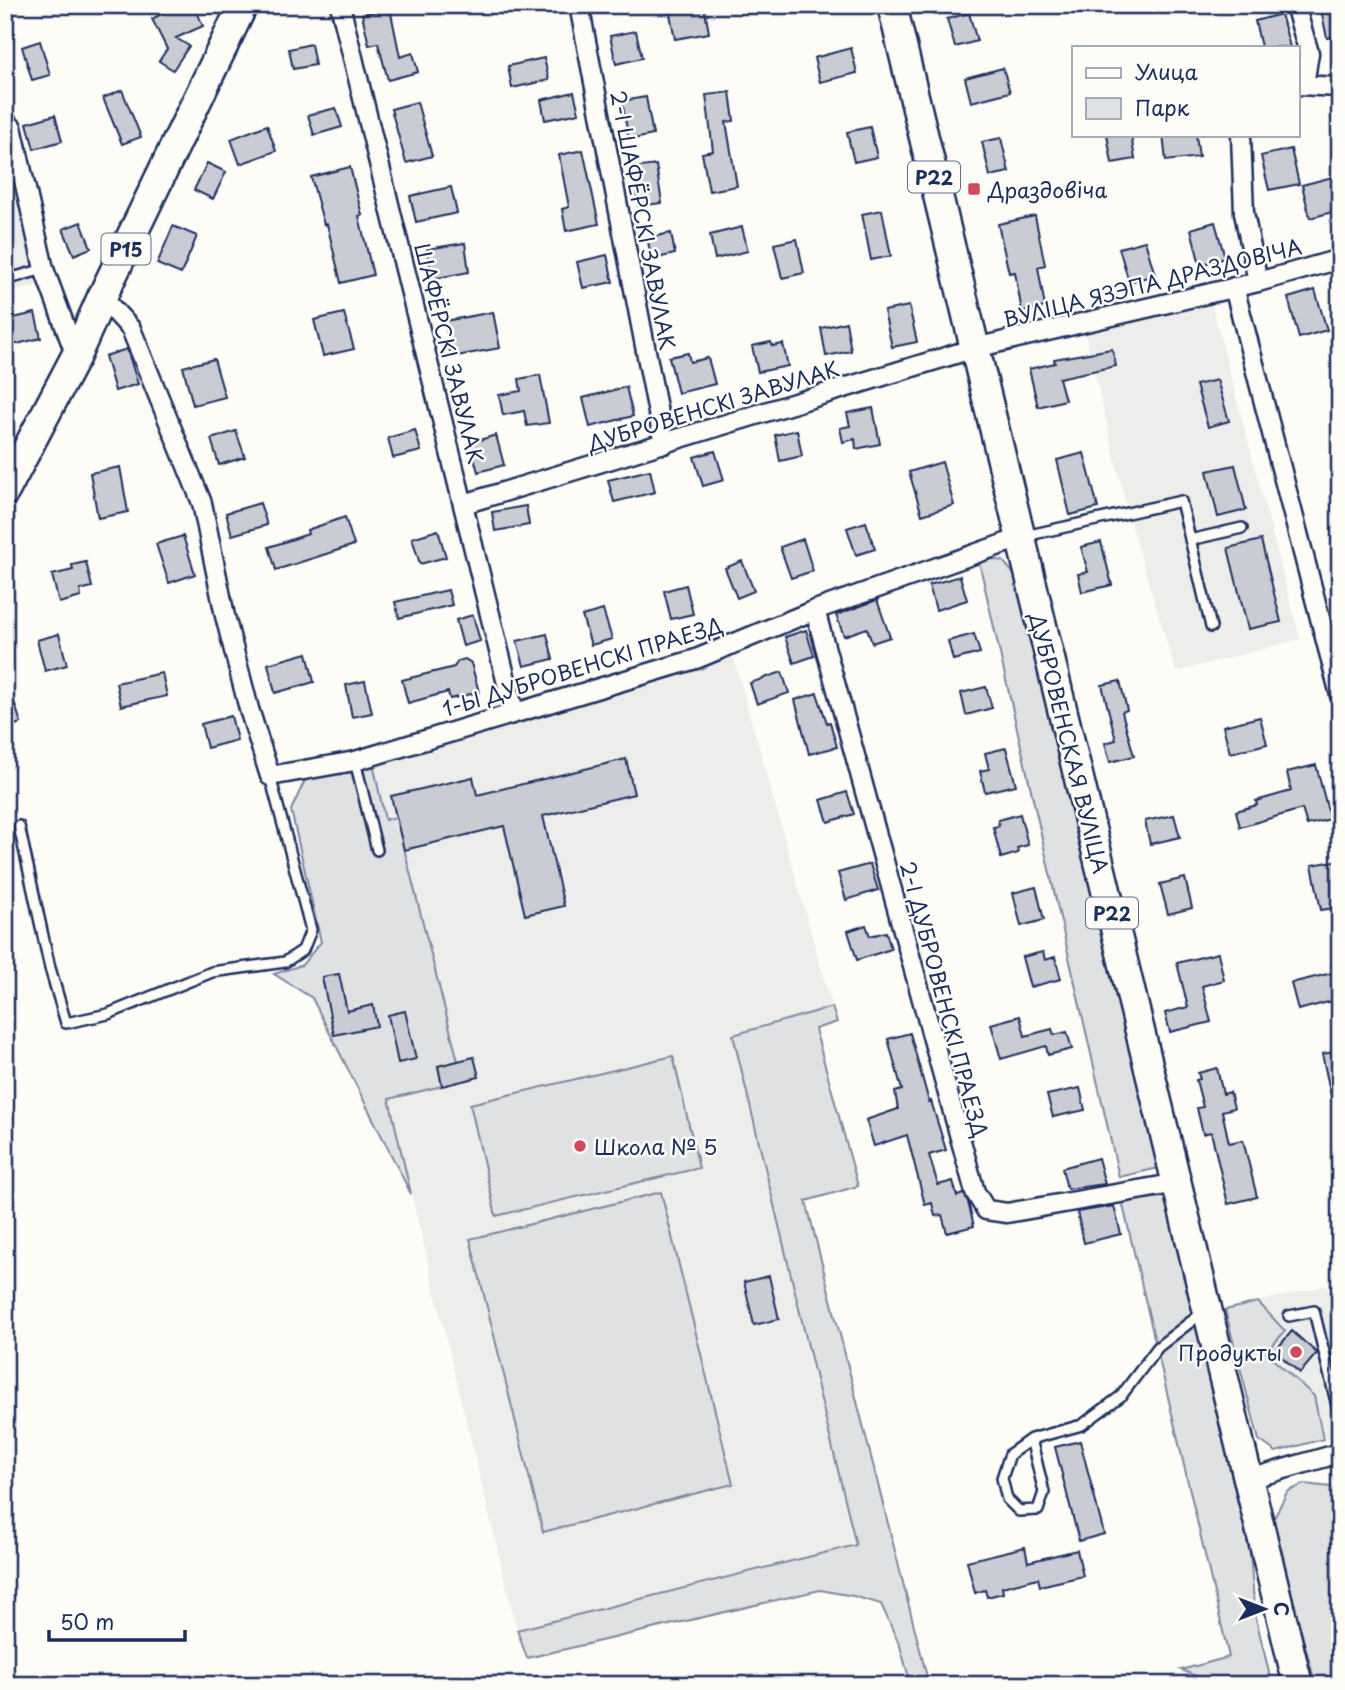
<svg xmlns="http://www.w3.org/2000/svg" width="1345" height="1690" viewBox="0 0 1345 1690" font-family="'Playpen Sans',sans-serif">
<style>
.built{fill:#edeeec}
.green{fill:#e0e1e3;stroke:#7e88a0;stroke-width:2}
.building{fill:#c9ccd3;stroke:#1b2f5e;stroke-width:2}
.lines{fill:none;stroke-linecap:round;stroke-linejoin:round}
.service-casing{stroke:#1b2f5e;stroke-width:14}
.minor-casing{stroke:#1b2f5e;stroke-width:23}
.primary-casing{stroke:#1b2f5e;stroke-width:33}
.service{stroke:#fdfcf7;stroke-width:9}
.minor{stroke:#fdfcf7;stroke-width:18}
.primary{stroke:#fdfcf7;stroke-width:28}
.poi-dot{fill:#d1495b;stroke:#fdfcf7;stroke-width:2.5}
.labels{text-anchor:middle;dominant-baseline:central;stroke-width:5;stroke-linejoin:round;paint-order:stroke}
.shield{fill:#fdfcf7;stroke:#5f6c8c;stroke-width:2}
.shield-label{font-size:19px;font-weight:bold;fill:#1b2f5e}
.poi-label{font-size:21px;fill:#1b2f5e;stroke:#fdfcf7;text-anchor:start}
.street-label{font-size:21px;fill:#1b2f5e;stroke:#fdfcf7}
</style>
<rect width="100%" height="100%" fill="#fdfcf7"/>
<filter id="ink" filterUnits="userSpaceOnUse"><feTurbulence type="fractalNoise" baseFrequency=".0143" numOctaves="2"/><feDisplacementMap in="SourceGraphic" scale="14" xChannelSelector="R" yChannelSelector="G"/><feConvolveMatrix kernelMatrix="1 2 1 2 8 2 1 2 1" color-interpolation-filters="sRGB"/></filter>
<g filter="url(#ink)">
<!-- built -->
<path class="built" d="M12 186 39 285 5 294V187Z
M1212 305 1300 639 1176 672 1131 525 1085 333Z
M732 652 832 1007 733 1036 857 1545 517 1630 388 1098 442 1086 438 1066 458 1061 396 818 385 820 373 763 685 674Z
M1327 1285 1340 1336V1436L1323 1439 1314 1396 1266 1353 1258 1302Z"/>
<!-- green -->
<path class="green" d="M978 557 1003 561 1020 581 1159 1168 1119 1177Z
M373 763 385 820 396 817 458 1061 438 1066 442 1086 389 1099 411 1194 312 998 274 974 302 965 321 942 291 810 305 780Z
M832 1007 837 1022 815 1029 858 1186 806 1201 929 1685H911L900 1646 881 1604 853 1596 820 1590 527 1658 517 1630 856 1545 733 1035Z
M673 1056 699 1168 496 1216 470 1104Z
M661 1192 733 1484 543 1532 470 1239Z
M1165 1197 1250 1553 1255 1614 1272 1685H1219L1181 1670 1229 1657 1122 1201Z
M1258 1302 1285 1331 1266 1353 1314 1396 1323 1439 1276 1452 1259 1440 1225 1310Z
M1304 1484 1340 1488V1685H1316L1271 1524 1287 1492Z"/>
<!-- building -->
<path class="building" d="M178 5H194L203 26 176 38 189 46 173 70 159 61 167 49 152 19Z
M688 5H704L709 33 675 39 669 9Z
M1320 5H1340V35L1327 38Z
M390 8 400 57 413 53 418 72 388 80 378 43 369 45 362 14Z
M969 13 977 41 955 47 947 19Z
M1281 14 1290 47H1261L1255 21Z
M636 31 642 58 616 64 610 36Z
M40 41 50 75 32 80 22 47Z
M311 44 315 65 293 69 289 49Z
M851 48 857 73 820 82 814 58Z
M544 58 549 80 512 88 508 66Z
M1003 68 1010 92 971 102 965 78Z
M122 90 141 137 122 144 103 98Z
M574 92 579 113 545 120 541 100Z
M730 92 734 121 726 122 737 186 709 191 702 153 713 151 706 95Z
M646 97 653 135 629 140 622 101Z
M417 102 432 156 406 163 391 109Z
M336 108 342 127 314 135 308 115Z
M55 115 62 141 34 149 27 123Z
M267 125 276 151 240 164 231 139Z
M870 127 877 157 854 162 847 132Z
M1107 135H1131L1135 159 1112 163Z
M1163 135H1196L1199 157 1166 161Z
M1001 138 1009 172 990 176 982 142Z
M1291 149 1299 184 1269 190 1261 156Z
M583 150 599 224 566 231 562 209 569 207 559 155Z
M207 163 226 172 213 199 194 190Z
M656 165 662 203 638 206 633 168Z
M350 167 362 215 359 216 373 275 341 283 327 224 324 225 311 177Z
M1340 175V210L1310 218 1302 185Z
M451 187 457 213 416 222 410 196Z
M882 210 891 256 871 260 862 214Z
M1035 216 1045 265 1038 267 1045 307 1022 312 1015 272 1009 273 998 224Z
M81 222 91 248 74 255 63 229Z
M1215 222 1225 258 1200 265 1191 229Z
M173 226 197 236 181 274 157 264Z
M742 227 748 251 715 259 710 235Z
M671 233 675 254 652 259 647 238Z
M797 239 804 273 782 278 774 244Z
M1145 241 1155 275 1129 282 1119 248Z
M465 243 469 272 432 279 427 249Z
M607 255 613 282 583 288 577 262Z
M1315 290 1327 330 1299 338 1288 298Z
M909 306 917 342 892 347 884 311Z
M493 312 500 348 451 357 445 321Z
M35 313 41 338 9 346 5 320Z
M344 313 354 349 323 356 314 320Z
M846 322 851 351 826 356 821 328Z
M771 342 772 346 783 344 788 366 758 372 752 346Z
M127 349 138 384 115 391 105 356Z
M1112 349 1116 366 1059 378 1065 400 1038 407 1029 369 1055 363 1054 359Z
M688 353 690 362 708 358 715 384 678 393 669 357Z
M214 359 225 397 193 405 183 367Z
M540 375 549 423 527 426 524 411 503 415 499 395 521 391 519 379Z
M1217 380 1229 421 1208 427 1196 385Z
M626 387 633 416 590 427 583 398Z
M873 408 880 444 856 449 855 439 843 442 840 428 850 426 847 413Z
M415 430 421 451 393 458 388 438Z
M797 430 802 456 780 461 775 435Z
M236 431 245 457 219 465 211 439Z
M496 435 504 465 478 472 470 443Z
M715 451 724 480 703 486 694 457Z
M1084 453 1098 508 1070 515 1057 460Z
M942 462 954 505 922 515 909 472Z
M1235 465 1246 510 1218 517 1207 471Z
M120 467 128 512 98 518 90 473Z
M650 470 655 492 614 502 608 480Z
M260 503 267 525 232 535 226 513Z
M526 506 529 525 495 531 492 512Z
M345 517 354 545 276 570 269 547 308 534 307 530Z
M866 522 875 549 856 555 847 528Z
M438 530 446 557 420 564 412 538Z
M183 536 195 574 169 583 156 544Z
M803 539 813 571 791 578 780 547Z
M1261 540 1281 622 1248 629 1228 548Z
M1101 542 1112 585 1082 592 1078 574 1088 572 1081 547Z
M742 561 754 591 737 598 725 568Z
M86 562 92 587 80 590 81 597 59 603 52 575 73 570 72 565Z
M960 576 967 600 936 610 929 585Z
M686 585 693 614 671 619 664 591Z
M448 590 452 605 399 618 395 602Z
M877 600 890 637 872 643 867 628 844 636 836 615Z
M603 610 612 639 591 645 582 616Z
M473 615 480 641 463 646 456 620Z
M806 630 814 656 794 663 785 637Z
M59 634 67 665 45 671 37 640Z
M547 634 553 659 524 666 517 641Z
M974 634 980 653 953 660 948 641Z
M307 653 314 682 275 693 268 664Z
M465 659 471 663 479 692 450 699 448 692 408 703 402 680 454 667 458 661Z
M782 672 789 693 757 704 750 683Z
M162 673 167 696 121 706 116 683Z
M365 681 372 713 352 717 346 685Z
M1120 681 1127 710 1122 712 1134 756 1110 762 1105 743 1116 740 1102 685Z
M5 683H8L21 723 5 728Z
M986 687 992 708 966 715 961 693Z
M817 693 827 723 830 722 837 747 809 754 795 700Z
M231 716 237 740 207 748 201 724Z
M1260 717 1267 744 1230 753 1223 726Z
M1006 748 1016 785 985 792 980 771 989 769 985 753Z
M626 759 634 794 543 816 564 906 525 915 504 826 404 850 391 796 473 777 477 795Z
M1316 765 1330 819 1307 825 1302 809 1240 827 1236 811 1257 805 1256 801 1291 791 1287 772Z
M847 792 854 814 828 822 821 800Z
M1020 814 1028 845 1017 848 1018 853 1001 858 993 827 999 826 998 820Z
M1174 815 1180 837 1150 844 1145 821Z
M1340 860V907L1321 910 1312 865Z
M870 864 878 890 846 900 838 873Z
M1185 878 1192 908 1168 914 1160 884Z
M1036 887 1044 920 1021 926 1013 893Z
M866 925 870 936 886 932 891 949 857 960 848 931Z
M1043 952 1045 960 1055 957 1061 979 1030 987 1022 957Z
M1218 953 1224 980 1202 986 1211 1022 1170 1032 1165 1013 1188 1007 1177 963Z
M1340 971V999L1298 1010 1291 983Z
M339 974 347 1011 373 1005 377 1026 334 1035 322 977Z
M405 1011 416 1059 398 1063 388 1015Z
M1020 1016 1025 1036 1052 1029 1054 1035 1067 1032 1072 1049 1048 1055 1046 1046 1001 1059 991 1024Z
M910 1033 929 1102 931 1101 946 1150 929 1155 938 1185 953 1181 957 1196 964 1194 968 1202 974 1226 947 1233 942 1215 935 1216 932 1203 925 1205 907 1135 874 1146 866 1120 898 1109 895 1092 902 1090 888 1039Z
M1340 1051V1104L1333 1105 1322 1054Z
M474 1057 479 1077 442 1086 438 1066Z
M1217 1068 1223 1094 1230 1092 1234 1108 1222 1111 1229 1143 1243 1140 1257 1197 1228 1204 1211 1132 1203 1134 1197 1108 1203 1107 1196 1080 1200 1079 1198 1073Z
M1080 1088 1085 1110 1053 1117 1047 1095Z
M1098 1158 1105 1184 1067 1189 1062 1168Z
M1114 1206 1121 1234 1084 1243 1077 1212Z
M769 1276 779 1319 754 1325 744 1282Z
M1292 1331 1317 1353 1300 1373 1275 1351Z
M1080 1441 1104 1534 1079 1541 1055 1447Z
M1025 1547 1028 1562 1077 1550 1083 1576 1040 1586 1038 1578 1002 1587 1003 1593 987 1597 985 1590 975 1593 967 1561Z"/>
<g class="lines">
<!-- service casing -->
<g class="service-casing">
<path id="service" d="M5 280 44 269
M1025 536 1181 501 1211 627
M1190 540 1242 528
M355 761 377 850
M19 826 50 968 66 1023 108 1014 212 972 285 962 303 950 311 930 270 776
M1289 1316 1314 1311 1340 1418
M1031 1439 1044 1492 1038 1510 1019 1511 1007 1499 1002 1478 1010 1454 1031 1439 1082 1425 1121 1396 1158 1347 1202 1313"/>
</g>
<!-- minor casing -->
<g class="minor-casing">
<path id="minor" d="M340 5 514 712
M579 5 664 444
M1295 5 1309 53 1304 85
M1298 85 1340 87
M5 122 12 127 44 269 76 356
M1241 135 1244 213 1258 282
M1234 287 1340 695
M102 297 131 329 202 503 225 616 249 709 270 776 355 761 696 659 815 610 1020 538
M464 504 975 348 1258 282 1340 259
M815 610 975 1192 986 1210 1007 1213 1178 1183
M1249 1479 1340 1453"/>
</g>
<!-- primary casing -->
<g class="primary-casing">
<path id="primary" d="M892 5 1298 1685
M5 491 76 356 102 297 243 5"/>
</g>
<!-- service -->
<use href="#service" class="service"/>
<!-- minor -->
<use href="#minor" class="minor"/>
<!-- primary -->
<use href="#primary" class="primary"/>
</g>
</g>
<!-- markers -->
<g class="poi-dot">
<rect x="967" y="182" width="14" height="14" rx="3.5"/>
<circle cx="580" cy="1146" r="7"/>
<circle cx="1296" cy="1352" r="7"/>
</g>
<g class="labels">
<!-- shield labels -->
<g class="shield">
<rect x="908" y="161.5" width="52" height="31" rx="5"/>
<rect x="101.5" y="233.5" width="49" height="31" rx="5"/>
<rect x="1086" y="897.5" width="52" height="31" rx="5"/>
</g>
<g class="shield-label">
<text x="934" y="177">Р22</text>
<text x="126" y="249">Р15</text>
<text x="1112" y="913">Р22</text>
</g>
<!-- poi labels -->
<g class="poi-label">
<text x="988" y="189">Драздовіча</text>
<text x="594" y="1146">Школа № 5</text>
<text x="1282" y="1352" text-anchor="end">Продукты</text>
</g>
<!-- street labels -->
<g class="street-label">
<text transform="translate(644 220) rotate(79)">2-І ШАФЁРСКІ ЗАВУЛАК</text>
<text transform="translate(1152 282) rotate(-14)">ВУЛІЦА ЯЗЭПА ДРАЗДОВІЧА</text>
<text transform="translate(450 353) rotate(76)">ШАФЁРСКІ ЗАВУЛАК</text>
<text transform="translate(713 405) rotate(-17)">ДУБРОВЕНСКІ ЗАВУЛАК</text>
<text transform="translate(582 666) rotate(-17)">1-Ы ДУБРОВЕНСКІ ПРАЕЗД</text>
<text transform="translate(1070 743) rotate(76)">ДУБРОВЕНСКАЯ ВУЛІЦА</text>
<text transform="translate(945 999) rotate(75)">2-І ДУБРОВЕНСКІ ПРАЕЗД</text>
</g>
</g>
<!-- margin -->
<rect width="1345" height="1690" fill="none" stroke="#fdfcf7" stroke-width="28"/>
<rect x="14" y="14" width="1317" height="1662" fill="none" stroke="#1b2f5e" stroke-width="2.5" filter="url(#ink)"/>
<!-- legend -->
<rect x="1072" y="46" width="228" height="91" fill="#fdfcf7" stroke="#a3aaba" stroke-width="2"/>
<rect x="1086" y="68" width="35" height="10" fill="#fdfcf7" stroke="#a3aaba" stroke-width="2"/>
<text x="1135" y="80" font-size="21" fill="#1b2f5e">Улица</text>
<rect x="1086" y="98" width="35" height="21" fill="#e0e1e3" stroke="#a3aaba" stroke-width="2"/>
<text x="1135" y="116" font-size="21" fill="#1b2f5e">Парк</text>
<!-- north arrow -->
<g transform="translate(1264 1609) rotate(90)" stroke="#fdfcf7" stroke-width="5" paint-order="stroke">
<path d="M0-5L12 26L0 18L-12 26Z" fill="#1b2f5e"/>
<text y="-10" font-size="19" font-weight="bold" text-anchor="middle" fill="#1b2f5e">С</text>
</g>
<!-- scale -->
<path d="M49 1630v10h136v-10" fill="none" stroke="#1b2f5e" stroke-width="3.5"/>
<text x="60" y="1630" font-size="21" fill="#1b2f5e" stroke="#fdfcf7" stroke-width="5" paint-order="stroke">50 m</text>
</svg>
